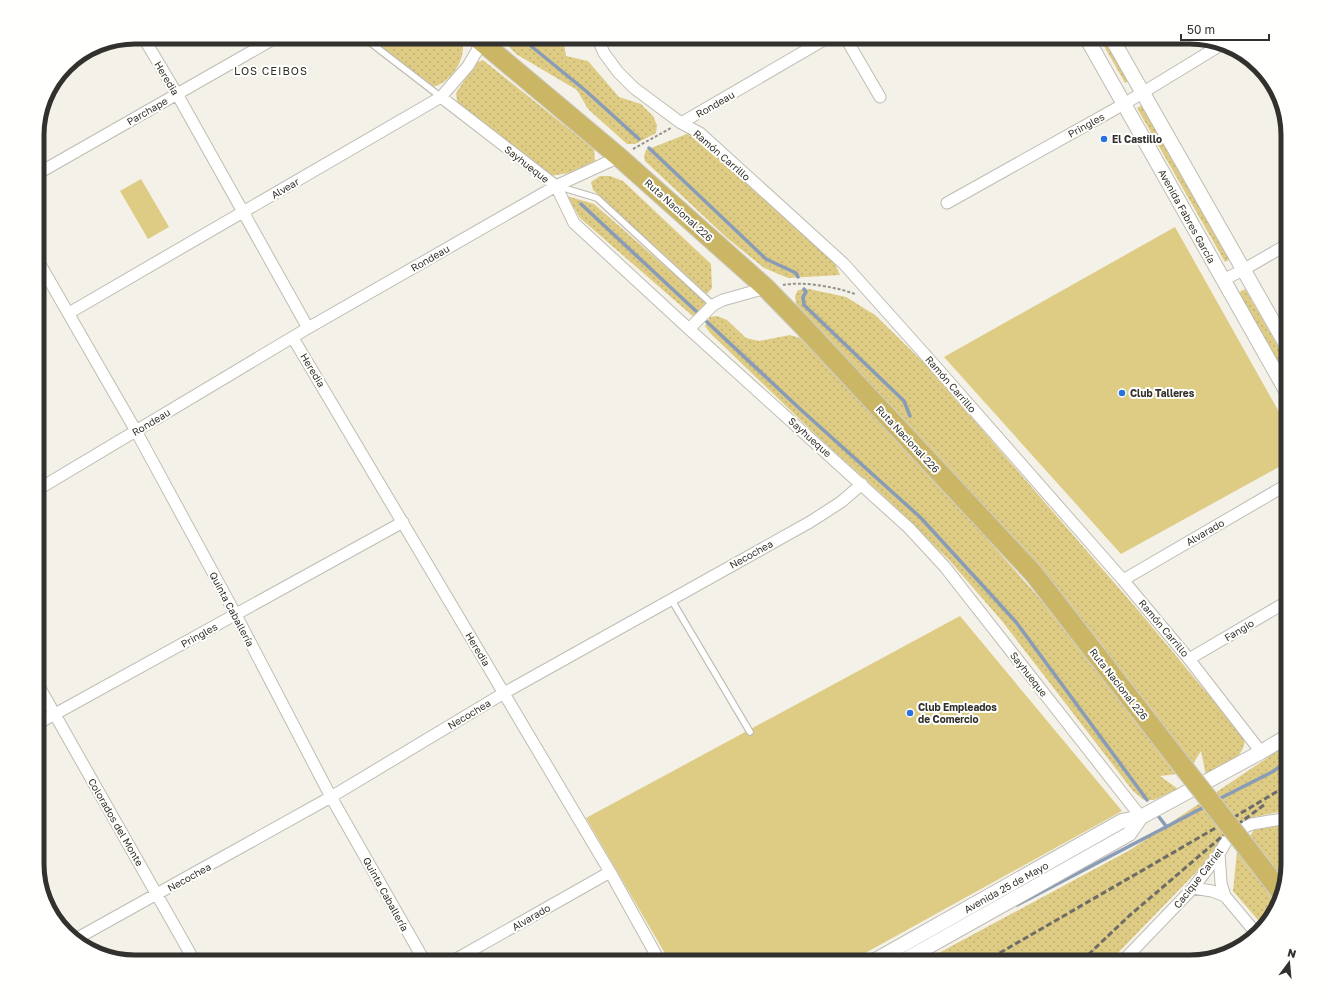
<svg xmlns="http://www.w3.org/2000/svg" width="1325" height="999" viewBox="0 0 1325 999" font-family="'Golos Text',sans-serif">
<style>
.grass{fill:url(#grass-dots)}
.park{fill:#decb84}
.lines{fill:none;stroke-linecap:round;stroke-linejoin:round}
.stream{stroke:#899cb7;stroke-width:3.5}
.service-casing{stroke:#bebcb3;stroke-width:8}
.minor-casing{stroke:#bebcb3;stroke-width:13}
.tertiary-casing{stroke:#bebcb3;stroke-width:16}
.trunk-casing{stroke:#cececd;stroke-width:21}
.path{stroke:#94928c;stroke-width:2;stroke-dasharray:3 2;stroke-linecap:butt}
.service{stroke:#fff;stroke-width:5.5}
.minor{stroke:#fff;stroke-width:11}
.tertiary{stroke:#fff;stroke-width:14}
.trunk{stroke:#cbb666;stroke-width:19}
.rail{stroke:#6e6c67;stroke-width:3;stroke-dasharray:6 3;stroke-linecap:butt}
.trunk-bridge-casing{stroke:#cececd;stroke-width:21;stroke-linecap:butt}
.trunk-bridge{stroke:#cbb666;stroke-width:19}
.poi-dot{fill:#2672de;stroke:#fffffd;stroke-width:1.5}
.labels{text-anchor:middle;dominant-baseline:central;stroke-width:4;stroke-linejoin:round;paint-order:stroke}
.street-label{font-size:10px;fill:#32312d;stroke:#fffffd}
.poi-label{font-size:10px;font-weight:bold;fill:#32312d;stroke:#fffffd;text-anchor:start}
.neighbourhood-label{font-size:11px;letter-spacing:1px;fill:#32312d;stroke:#fffffd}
.rim{fill:none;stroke:#32312d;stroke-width:5}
</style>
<defs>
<pattern id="grass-dots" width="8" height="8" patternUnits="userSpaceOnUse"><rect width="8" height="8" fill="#decb84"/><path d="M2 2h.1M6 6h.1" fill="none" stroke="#bfaf72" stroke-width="1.8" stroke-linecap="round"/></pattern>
</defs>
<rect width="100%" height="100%" fill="#f4f1e8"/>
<!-- grass -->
<path class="grass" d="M369 37H450L463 47C463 64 449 83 433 87Z
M500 37H563L566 56 588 61 619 97 641 104 653 116 657 125 656 133 635 144H627L588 109 577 90 516 54Z
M1099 37H1108L1132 79 1125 83Z
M483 60 594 149 595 161 569 173 550 176 458 107 456 93 476 63Z
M1144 104 1232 258 1225 262 1137 108Z
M687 134 700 137 835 264 840 275 788 278 764 268 727 238 645 161 644 156 646 150Z
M600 176H610L623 181 711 264 712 288 707 294 593 190 591 182Z
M567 196 594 204 707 303 695 318 580 218Z
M809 289 846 297 875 315 927 366 1143 616 1245 739C1243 761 1223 767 1206 776L1201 751 1193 764 866 381 796 304 795 296 798 290Z
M1245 289 1288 364V380L1238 293Z
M717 316 727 320 746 338 759 341 790 335 800 338 811 345 935 479 1041 600 1177 774 1160 776 1178 789 1154 800H1144L1133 791 1002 621 949 560 889 501 815 434 711 334 705 326 710 317Z
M1288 744V810L1254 817 1221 841 1209 859 1112 959 1107 962H1060L1050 959 1031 962H922L1130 850Z
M1288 824V864L1285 882 1250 836 1254 830Z
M1237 851 1278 904 1268 924 1264 927 1233 891Z"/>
<!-- park -->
<path class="park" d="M141 179 169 227 148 239 120 191Z
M1175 227 1288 428V462L1121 554 944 357Z
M960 616 1122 811 849 962H670L586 818Z"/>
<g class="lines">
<!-- stream -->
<path class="stream" d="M520 37 586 91 639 139
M649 148 766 259 796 273 798 277
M581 204 697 312
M804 289 806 292 803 297 804 305 904 401 910 416
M706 321 799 408 920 517 1016 622 1147 800
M1217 800 1272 772 1288 761
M1159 817 1166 826
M1017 905 1206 806"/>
<!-- service casing -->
<g class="service-casing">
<path id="service" d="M363 37 441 97
M557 186 597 198 713 305
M671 599 750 732"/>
</g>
<!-- minor casing -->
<g class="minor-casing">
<path id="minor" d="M143 37 177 94 308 328
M597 37 604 53 618 72 634 88 681 123 700 133 844 264 929 359 1123 580 1189 659 1261 752
M845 37 880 97
M441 97 556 186 574 223 689 329 909 528 945 567 1141 817
M681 123 829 37
M37 174 277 37
M947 203 1124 104 1224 43
M37 259 136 431 236 615 331 797 425 962
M1223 280 1243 270 1288 244
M69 313 441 97 468 66 482 42
M689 329 713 305 723 300 766 288
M293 338 610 872 660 962
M37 490 308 328 556 186 619 157
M1123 580 1288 484
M1189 659 1288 601
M37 683 195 962
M37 724 403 522
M1219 854 1221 883 1225 896 1256 933
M1193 888 1212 891 1225 896
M74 940 331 797 504 693 810 522 841 502 862 484
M451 962 610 872
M1122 962 1193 888 1219 854 1227 840 1236 831 1252 824 1288 818"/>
</g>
<!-- tertiary casing -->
<g class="tertiary-casing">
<path id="tertiary" d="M1086 37 1288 394
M1111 37 1288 348
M872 962 1122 821 1141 817 1261 752 1288 736
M901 962 1129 834 1141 817"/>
</g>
<!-- trunk casing -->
<g class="trunk-casing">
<path id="trunk" d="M476 37 619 157 766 288 802 325 1034 574 1181 764
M1247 848 1283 895"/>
</g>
<!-- path -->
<path class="path" d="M633 149 671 128
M783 285C803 281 836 287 855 294"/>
<!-- service -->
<use href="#service" class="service"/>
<!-- minor -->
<use href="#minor" class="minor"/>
<!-- tertiary -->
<use href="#tertiary" class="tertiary"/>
<!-- trunk -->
<use href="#trunk" class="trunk"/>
<!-- rail -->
<path class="rail" d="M984 962 1226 822 1288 785
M1083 962 1090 953 1129 916 1226 833 1264 805"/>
<!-- trunk-bridge casing -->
<g class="trunk-bridge-casing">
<path id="trunk-bridge" d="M1181 764 1247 848"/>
</g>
<!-- trunk-bridge -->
<use href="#trunk-bridge" class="trunk-bridge"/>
</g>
<!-- markers -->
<g class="poi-dot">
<circle cx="1104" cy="139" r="4"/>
<circle cx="1122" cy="393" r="4"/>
<circle cx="910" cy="713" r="4"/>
</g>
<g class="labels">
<!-- street labels -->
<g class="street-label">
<text transform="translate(167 78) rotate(59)">Heredia</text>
<text transform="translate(715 104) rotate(-30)">Rondeau</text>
<text transform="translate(147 111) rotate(-30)">Parchape</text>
<text transform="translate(1086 125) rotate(-29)">Pringles</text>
<text transform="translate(722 155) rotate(41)">Ramón Carrillo</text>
<text transform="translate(527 164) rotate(38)">Sayhueque</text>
<text transform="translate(285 188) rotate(-30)">Alvear</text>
<text transform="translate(679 210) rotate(42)">Ruta Nacional 226</text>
<text transform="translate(1187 216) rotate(61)">Avenida Fabres García</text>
<text transform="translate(430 258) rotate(-30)">Rondeau</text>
<text transform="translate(313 370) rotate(59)">Heredia</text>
<text transform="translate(951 384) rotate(49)">Ramón Carrillo</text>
<text transform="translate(151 422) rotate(-31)">Rondeau</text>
<text transform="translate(810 437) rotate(42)">Sayhueque</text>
<text transform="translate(908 439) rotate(47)">Ruta Nacional 226</text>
<text transform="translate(1205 532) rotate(-30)">Alvarado</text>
<text transform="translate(751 554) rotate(-29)">Necochea</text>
<text transform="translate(232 609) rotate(62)">Quinta Caballería</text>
<text transform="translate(1164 628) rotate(50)">Ramón Carrillo</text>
<text transform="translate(1239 630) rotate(-31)">Fangio</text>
<text transform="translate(199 635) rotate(-29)">Pringles</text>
<text transform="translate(478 649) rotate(59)">Heredia</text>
<text transform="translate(1029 674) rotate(52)">Sayhueque</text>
<text transform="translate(1119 684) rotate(52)">Ruta Nacional 226</text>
<text transform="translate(469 714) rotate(-31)">Necochea</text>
<text transform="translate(116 822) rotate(60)">Colorados del Monte</text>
<text transform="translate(189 877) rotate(-29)">Necochea</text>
<text transform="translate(1198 878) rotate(-52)">Cacique Catriel</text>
<text transform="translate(1006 887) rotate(-29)">Avenida 25 de Mayo</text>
<text transform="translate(386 894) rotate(61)">Quinta Caballería</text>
<text transform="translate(531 917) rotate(-30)">Alvarado</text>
</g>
<!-- poi labels -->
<g class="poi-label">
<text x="1112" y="139">El Castillo</text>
<text x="1130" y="393">Club Talleres</text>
<text x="918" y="707">Club Empleados<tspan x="918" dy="12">de Comercio</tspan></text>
</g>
<!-- neighbourhood labels -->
<g class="neighbourhood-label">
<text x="271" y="70">LOS CEIBOS</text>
</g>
</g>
<!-- crop -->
<path d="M0 0H1325V999H0ZM135 44H1190A91 91 0 0 1 1281 135V864A91 91 0 0 1 1190 955H135A91 91 0 0 1 44 864V135A91 91 0 0 1 135 44Z" fill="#fffffd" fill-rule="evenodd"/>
<path class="rim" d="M135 44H1190A91 91 0 0 1 1281 135V864A91 91 0 0 1 1190 955H135A91 91 0 0 1 44 864V135A91 91 0 0 1 135 44Z"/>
<!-- north arrow -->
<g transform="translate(1289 963) rotate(16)" stroke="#fffffd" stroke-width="3" paint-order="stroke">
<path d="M0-3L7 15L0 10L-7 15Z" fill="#32312d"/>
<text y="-6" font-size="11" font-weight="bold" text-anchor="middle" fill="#32312d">N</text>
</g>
<!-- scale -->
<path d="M1181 34v6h88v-6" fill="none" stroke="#32312d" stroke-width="2"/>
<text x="1187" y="34" font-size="12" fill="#32312d" stroke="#fffffd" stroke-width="3" paint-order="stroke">50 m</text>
</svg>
